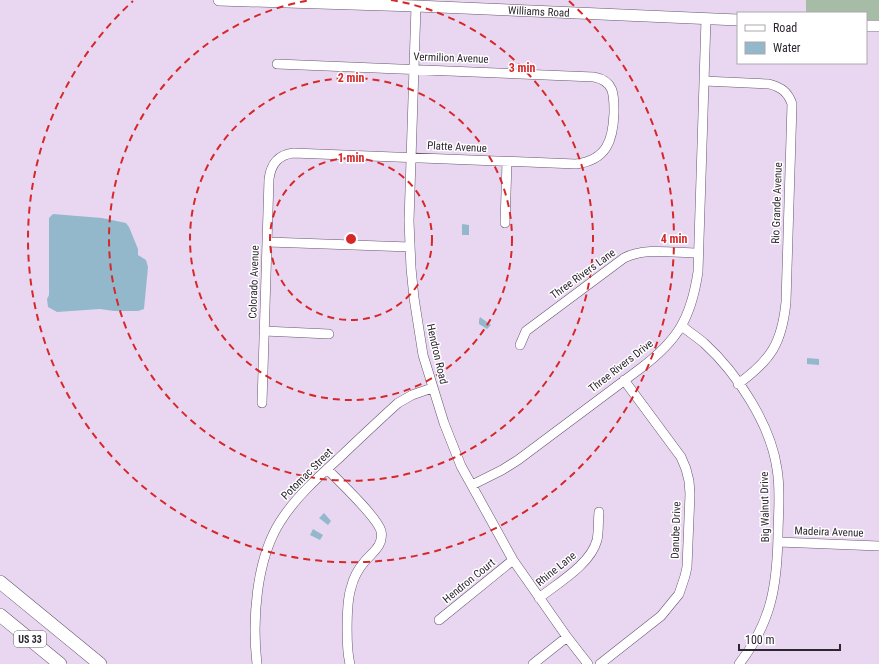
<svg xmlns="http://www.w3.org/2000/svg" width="879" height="664" viewBox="0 0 879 664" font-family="'Roboto Condensed',sans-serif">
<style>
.green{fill:#a7bca6}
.water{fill:#93b8cc}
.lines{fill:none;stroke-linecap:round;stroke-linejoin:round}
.minor-casing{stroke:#66566e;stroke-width:10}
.major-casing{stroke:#66566e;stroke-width:12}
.highway-casing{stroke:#66566e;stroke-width:14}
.minor{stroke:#fff;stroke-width:9}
.major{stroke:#fff;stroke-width:11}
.highway{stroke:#fff;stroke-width:13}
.ring{fill:none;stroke:#d62828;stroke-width:2;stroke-dasharray:7 5}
.labels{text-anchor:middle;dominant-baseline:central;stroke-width:3;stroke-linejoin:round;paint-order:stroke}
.shield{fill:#fff;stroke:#6c676e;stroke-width:1}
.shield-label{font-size:10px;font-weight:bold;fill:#2d2630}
.street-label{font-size:11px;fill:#2d2630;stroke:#fff}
.centre{fill:#d62828;stroke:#fff;stroke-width:2}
.ring-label{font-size:12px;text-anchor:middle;font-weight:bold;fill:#d62828;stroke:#fff;stroke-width:3;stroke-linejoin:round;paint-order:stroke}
</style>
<rect width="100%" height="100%" fill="#e9d7f2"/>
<!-- green -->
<path class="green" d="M806 0H879V22H866V13H806Z"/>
<!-- water -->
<path class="water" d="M53 214 102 218 126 223 129 227 138 249V255L146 260 148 267 144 309 138 311H114L100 309 57 312 48 307 47 299 49 295V218Z
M462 224 469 225V235H462Z
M480 317 491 325 487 329 479 324V320Z
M807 358 819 359V365L807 364Z
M324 513 331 521 328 525 319 518Z
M313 529 323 535 320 540 310 535Z"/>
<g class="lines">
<!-- minor casing -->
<g class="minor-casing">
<path id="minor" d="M416 6 409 221 411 268 414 298 423 355 444 423 461 466 513 560 567 637 588 664
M704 81 769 84C781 87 788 92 792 104L786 302C782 343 771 360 738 384
M505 223 507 162
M268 242 410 247
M682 326C689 332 697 337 704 343 737 373 771 425 777 469 781 491 778 514 778 536 777 587 771 623 739 664
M264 331 329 334
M520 345 526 331 624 258C646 247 674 253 698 253
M262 403 269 179C271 164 278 155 293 153L576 164C607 160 613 140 614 113 614 96 615 81 594 77L277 64
M327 469C339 481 377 517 381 531 384 545 373 552 365 561 359 568 353 579 351 588 346 603 346 649 350 664
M472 485 502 470 518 460 641 368C678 340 691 318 698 272L706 19
M778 542 879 546
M539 598C558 583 591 564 597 540 599 531 598 521 599 512
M439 620 513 560
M257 664C252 620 256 560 280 522 295 498 317 478 338 459 358 440 378 421 398 403L412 395 432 388
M533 664 567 637
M600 664 661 616 679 594 685 576 687 567 690 494 689 481 686 469 681 457 624 380"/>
</g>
<!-- major casing -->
<g class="major-casing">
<g id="major">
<path id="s1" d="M219 0 416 6 738 20"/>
<path d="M866 26H879"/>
</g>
</g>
<!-- highway casing -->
<g class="highway-casing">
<path id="highway" d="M0 582 100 664
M0 615 60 664"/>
</g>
<!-- minor -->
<use href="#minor" class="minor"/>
<!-- major -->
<use href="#major" class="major"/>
<!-- highway -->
<use href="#highway" class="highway"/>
</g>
<!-- distance rings -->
<g class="ring">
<circle cx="351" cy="239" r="81"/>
<circle cx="351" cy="239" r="161"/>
<path d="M391 0A242 242 0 1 1 311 0"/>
<path d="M569 1A323 323 0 1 1 133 1"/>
</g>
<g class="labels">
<!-- shield labels -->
<rect class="shield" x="14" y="631" width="32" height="16" rx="3"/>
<g class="shield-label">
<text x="30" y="639">US 33</text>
</g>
<!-- street labels -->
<g class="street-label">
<text stroke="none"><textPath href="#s1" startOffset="320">Williams Road</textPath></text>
<text transform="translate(451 58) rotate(2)">Vermilion Avenue</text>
<text transform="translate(457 147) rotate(3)">Platte Avenue</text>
<text transform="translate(777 203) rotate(-88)">Rio Grande Avenue</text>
<text transform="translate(583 274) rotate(-36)">Three Rivers Lane</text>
<text transform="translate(254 282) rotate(-88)">Colorado Avenue</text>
<text transform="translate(437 354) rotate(77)">Hendron Road</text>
<text transform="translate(621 366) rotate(-38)">Three Rivers Drive</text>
<text transform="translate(307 474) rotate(-45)">Potomac Street</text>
<text transform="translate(765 507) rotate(-91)">Big Walnut Drive</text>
<text transform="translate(676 530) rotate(-88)">Danube Drive</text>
<text transform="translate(829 532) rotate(2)">Madeira Avenue</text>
<text transform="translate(556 569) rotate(-39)">Rhine Lane</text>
<text transform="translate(469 581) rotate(-39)">Hendron Court</text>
</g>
</g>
<circle cx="351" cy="239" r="6" class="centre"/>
<g class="ring-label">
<text x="522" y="72">3 min</text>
<text x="351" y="82">2 min</text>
<text x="351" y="162">1 min</text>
<text x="674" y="243">4 min</text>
</g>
<!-- legend -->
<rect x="737" y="12" width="130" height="52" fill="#ffffff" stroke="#aba8ac"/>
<rect x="745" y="25" width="20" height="6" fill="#ffffff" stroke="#aba8ac"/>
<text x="773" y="32" font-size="12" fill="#2d2630">Road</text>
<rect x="745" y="42" width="20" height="12" fill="#93b8cc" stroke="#aba8ac"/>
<text x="773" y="52" font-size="12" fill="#2d2630">Water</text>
<!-- scale -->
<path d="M739 644v6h101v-6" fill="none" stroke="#2d2630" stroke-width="2"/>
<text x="745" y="644" font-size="12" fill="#2d2630" stroke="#ffffff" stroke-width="3" paint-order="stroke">100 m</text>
</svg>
